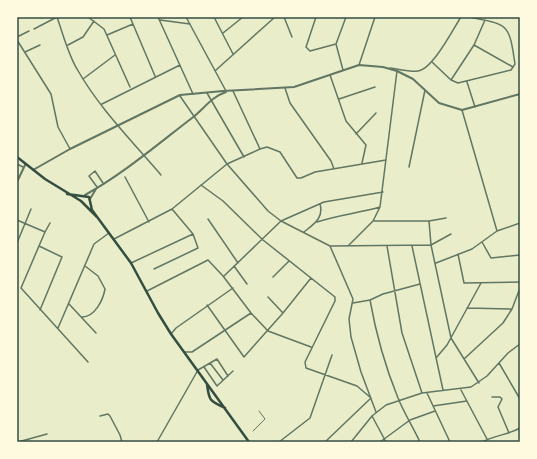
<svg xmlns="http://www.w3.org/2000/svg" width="537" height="459" viewBox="0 0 537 459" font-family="'Work Sans',sans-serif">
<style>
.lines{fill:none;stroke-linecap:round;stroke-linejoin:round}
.service{stroke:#617663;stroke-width:1}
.minor{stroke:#617663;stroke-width:1.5}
.tertiary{stroke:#617663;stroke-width:2}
.primary{stroke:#344e41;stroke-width:2.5}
.neatline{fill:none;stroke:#344e41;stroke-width:1.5}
</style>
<rect width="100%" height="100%" fill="#e9edc9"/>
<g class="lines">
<!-- service -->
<path class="service" d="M253 431 265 419 259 411"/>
<!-- minor -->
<path class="minor" d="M57 17C63 34 68 54 77 69 99 108 132 141 161 175
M88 17 104 29 130 87
M130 17 155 76
M158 17 193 94
M186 17 226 91
M284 17 292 37
M316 17 306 47 310 51 336 44
M215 19 233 54
M160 20 190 24
M34 29 57 17
M223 33 243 17
M107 35 133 24
M17 37 29 31
M17 40 51 94 58 127 70 149
M68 45 83 37 94 21
M474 45 513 67
M25 52 40 45
M432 62 451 80 458 83 511 70 515 64C509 23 509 25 469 17
M359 65 375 17
M390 68C399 69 409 72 418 71 433 69 453 29 461 17
M216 70 275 17
M343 70 336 44 346 17
M330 75 346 121 366 145 362 163
M83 79 115 55
M451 80 474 45 485 20
M467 82 475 107
M285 88 290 103 331 161 334 169
M233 91 260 149
M207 93 244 157
M180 96 227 164 268 211 281 221 330 246 431 245 451 234
M339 99 375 87
M102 104 180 65
M462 110 497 231
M356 134 376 113
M17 164 23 167
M409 167 425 90
M125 177 149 222
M201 185 223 201 263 240 335 297V301L305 362 306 368 357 386 371 398 325 442
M97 187 89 176 95 171 103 183
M208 219 238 263
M17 220 45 232 21 288 88 362
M374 221H429L446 218
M429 221 431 245 451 338 479 383
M317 222C338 215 359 213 380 207
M45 232 50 223
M304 232C314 224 324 218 320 204
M114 239 172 209 227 164 260 149 267 147 280 152 297 178H301L315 172 386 160
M482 242 491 258 520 255
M17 243 31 209
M39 246 62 257 40 310
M330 246 353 299 349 319 351 337 361 372 376 412
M348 246 373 221 380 207 397 71
M387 246 402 333 422 393
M412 246 443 390
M458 254 464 283 520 282
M131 263 193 234 172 209
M436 263 472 249 497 231 520 223
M234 266 247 284
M154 269 198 248 193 234
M224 276 281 221 324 202 383 192
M273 277 289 261
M147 291 208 260 223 276 251 313 268 331 311 347
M268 297 283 313
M370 300 383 294 420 284
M353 303 370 300C376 334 385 366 398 398 404 413 413 427 420 442
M69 304 96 333
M207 305 244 357 283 313 311 278
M467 308 512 309
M82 317C95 317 103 300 105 289L98 276 85 266
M58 328 94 244 109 233
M171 334 176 328 233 288
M185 352H192L251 313
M436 358 447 345 481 283
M464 359 503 323 512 309 520 288
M210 363 223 380
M499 363 520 399
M204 367 217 386 233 371
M461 390 487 439
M427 393 450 442
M492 397H500L502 399 498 407 509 433
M433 406 467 401
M100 416 108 414 110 416 120 435 122 442
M372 416 386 442
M18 442 47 434
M157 442 198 370 217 359 228 376
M279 442 310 418 332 355
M351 442 372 416 386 405 422 393 471 387 487 376 508 353 520 344
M380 442 410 420 435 411
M482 442C495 435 508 435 520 428"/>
<!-- tertiary -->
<path class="tertiary" d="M33 170 70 149 180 95 223 91 294 87 359 65 383 67 397 71 413 79 439 103 462 110 520 94
M17 182 25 165
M85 195C123 174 158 144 192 118 204 109 211 97 226 92
M90 199 96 189"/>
<!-- primary -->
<path class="primary" d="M17 157 45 179 81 201 97 217
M67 194 89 197 92 210 131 263 158 313 171 334 249 442
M207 384C209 401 210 401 225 408"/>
</g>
<!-- border -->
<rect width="537" height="459" fill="none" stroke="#fefae0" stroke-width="36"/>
<rect x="18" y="18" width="501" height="423" class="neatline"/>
</svg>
